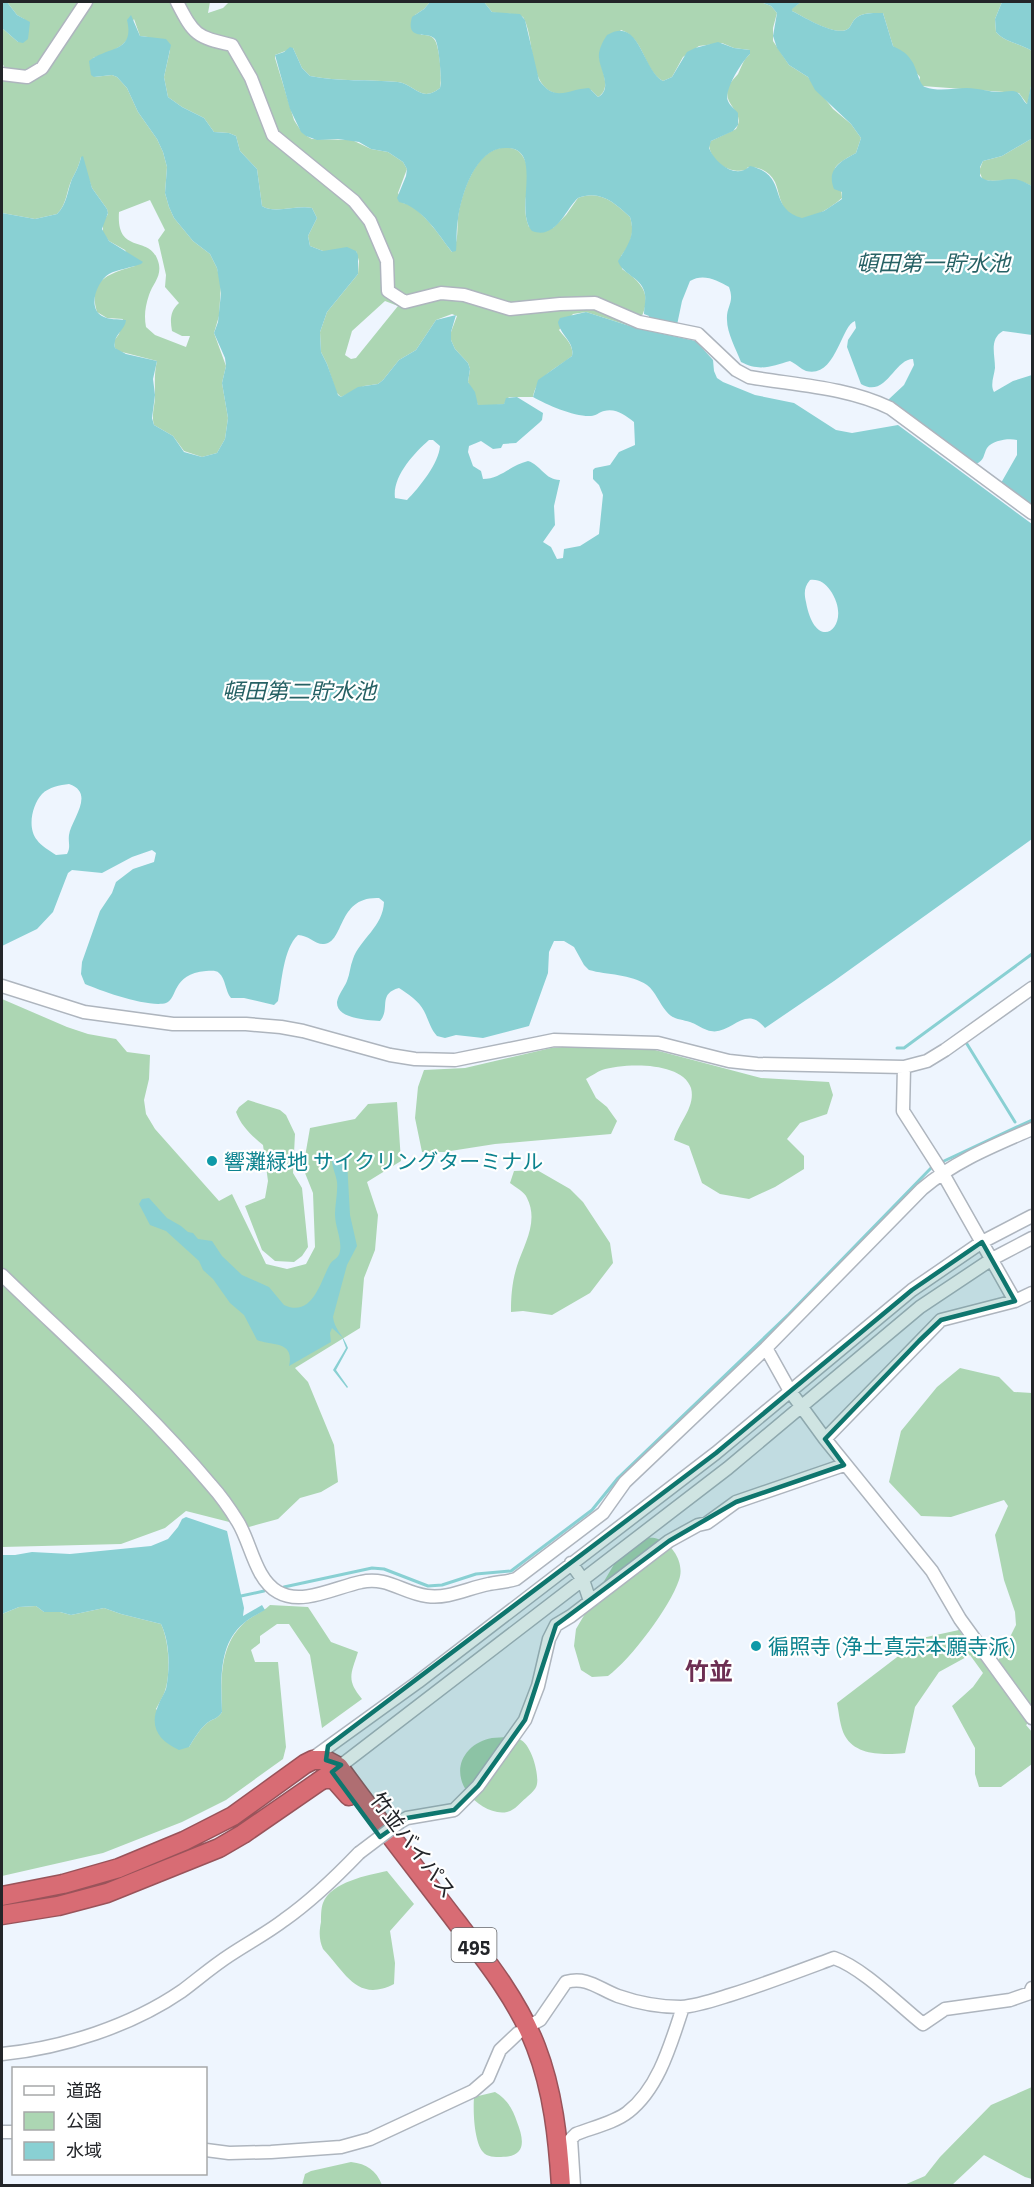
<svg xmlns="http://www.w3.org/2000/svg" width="1034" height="2187" viewBox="0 0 1034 2187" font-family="'Zilla Slab','Noto Sans JP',serif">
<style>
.green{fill:#acd6b3;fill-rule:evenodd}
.water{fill:#89d0d3;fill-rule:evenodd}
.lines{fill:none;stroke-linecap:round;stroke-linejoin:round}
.stream{stroke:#89d0d3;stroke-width:3}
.minor-casing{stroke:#aeb5be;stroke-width:15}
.highway-casing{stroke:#99535a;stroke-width:21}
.minor{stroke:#fff;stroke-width:12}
.highway{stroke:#d86c74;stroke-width:18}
.minor-bridge-casing{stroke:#aeb5be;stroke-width:15;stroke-linecap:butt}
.minor-bridge{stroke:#fff;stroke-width:12}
.marked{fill:#0f766e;fill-opacity:0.2;stroke:#0f766e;stroke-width:4.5;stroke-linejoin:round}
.culture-dot{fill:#0f9aa8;stroke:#fff;stroke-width:2}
.labels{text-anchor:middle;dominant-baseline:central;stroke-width:4.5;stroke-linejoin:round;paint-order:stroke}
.shield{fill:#fff;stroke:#656669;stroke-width:1.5}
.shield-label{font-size:20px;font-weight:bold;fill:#232529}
.culture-label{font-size:21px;fill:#0d838f;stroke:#fff;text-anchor:start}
.street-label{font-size:21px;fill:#232529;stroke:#fff}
.water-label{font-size:22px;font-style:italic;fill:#266164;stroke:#fff}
.quarter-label{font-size:24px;font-weight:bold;fill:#6d2f53;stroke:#fff}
</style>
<rect width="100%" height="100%" fill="#eef5fe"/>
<!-- green -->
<path class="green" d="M7 2H210L208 13 223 8 229 2H430L424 9 415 15 421 35C426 35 431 35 434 39 440 46 442 79 440 88 421 103 416 85 398 82 369 79 338 82 310 76L302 68 293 48 275 55V58L294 120C299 128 303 135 312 139L352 140 371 149 388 152 403 162 407 169 398 193 403 203C420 205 441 238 452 252 460 241 456 224 459 211 464 187 479 143 510 148 519 149 523 155 526 163 533 181 519 204 529 227L553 228 566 215 578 198C600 189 615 203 630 217 635 232 631 244 621 256L622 269C649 287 652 300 636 328L586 312 573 314 559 330C566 339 574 345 572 356 555 370 537 375 533 397H509L504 404 480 407 478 405 468 382 470 369 468 363 455 349 451 340V332L457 316 452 314 436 320 416 350 399 360 383 380 378 384 364 386 341 397 336 392 327 364 321 352 320 332 327 312 358 274 359 261 356 251H323L310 246 308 236 317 218 312 208C297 205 274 214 262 206L257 169 240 151 236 136 229 133 214 132 204 118 182 107 168 97 164 77 170 50 148 37 140 36 134 19C128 28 131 32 128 38 122 49 104 54 93 58L94 77 112 75 117 77 127 88 138 112 157 139 163 152 167 167 165 193 169 207 174 218 193 241 210 254 217 268 221 284 219 316 214 333 226 366 222 383 228 418 225 439 217 453 202 457 184 451 173 436 154 425C151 415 155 406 155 396 155 383 154 374 157 361L118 351 115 348 114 341 119 334 123 319 107 318 97 312C87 279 111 273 135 266L125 250 109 241 103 233V222L108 214 107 209 92 188 81 157C79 166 76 171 72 179 66 192 67 204 57 214L35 219 2 213V68H5L2 63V28L18 42 24 19 17 15ZM150 200 165 230 158 240 166 275 165 287 179 303C170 311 170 320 172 331L182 336H190L186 347 155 335 146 327C144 316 145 307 149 295 153 283 163 276 158 261 150 234 116 256 119 212ZM385 301 398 306 356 358 351 359 345 355 352 331Z
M484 2H761L771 6 777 13 773 28V41L789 65 808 77 833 109 851 124 861 138 856 153C819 173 841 169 842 198 828 210 799 230 785 209 779 200 779 191 775 182 770 172 759 166 748 167L746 170C729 174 710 162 709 144L711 141 736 129C747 111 720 106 729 85 731 81 735 78 738 74 742 66 743 60 750 54V50L734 48 722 43 699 46 683 57 672 77 663 81C643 70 645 38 621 30L599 54C600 68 613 88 598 97L591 90C580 89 570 95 559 94 527 89 536 39 523 17 513 12 503 15 492 12Z
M801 2H1002L995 19 996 32C1006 43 1020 43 1032 51V81L1028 102 1027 104 1019 93 922 86 919 82 920 77 893 46 883 13C873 13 862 12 855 19 851 23 851 28 846 30 832 35 804 17 792 11L791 9Z
M1032 132V186C1011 175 1003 183 983 180L979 171 983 161 1002 156 1031 139Z
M2 999 67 1027 88 1034 116 1039 127 1052 150 1055 149 1079 144 1100 146 1114 155 1129 219 1201 232 1194 266 1264 287 1269 306 1264 315 1247 313 1193 303 1168 310 1128 355 1119 368 1104 397 1102 401 1161 367 1182 378 1215 375 1250 364 1278 360 1328 295 1368 308 1382 334 1445 338 1482 321 1492 300 1498 278 1519 249 1527 186 1511 165 1528 121 1544 2 1547Z
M586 1045 655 1050 761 1078 829 1082 833 1095 827 1114 800 1123 787 1139 804 1156V1169L775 1187 749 1199 720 1194 702 1183 689 1146 674 1140C678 1123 696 1107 691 1088 682 1061 624 1063 602 1070 597 1072 591 1076 586 1079L596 1098 607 1107 617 1121 611 1134 495 1144 444 1152H422L415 1118 418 1087 424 1070 465 1068 551 1048Z
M248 1100 280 1110 286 1115 295 1134 293 1173 302 1188 308 1247 302 1256 294 1262 275 1261 262 1250 245 1206 265 1198 268 1181 263 1145C252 1136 241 1126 236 1112L239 1107Z
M537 1170 570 1189 583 1202 610 1243 613 1263 590 1293 552 1315 523 1311 511 1312C511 1296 512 1282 517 1266 524 1244 539 1222 527 1198 525 1192 515 1187 510 1183L514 1171Z
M960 1368 999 1377 1014 1392 1032 1393V1720L1026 1725 1032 1732V1764L1001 1787H979L975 1774V1748L952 1706 973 1687 983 1673 970 1655 939 1672 915 1707 905 1753C885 1755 856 1756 845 1736 840 1727 839 1713 837 1703L922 1638 959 1630 974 1652 998 1661 1016 1625 1015 1612 1004 1580 995 1535 1008 1506 1004 1500 951 1517 921 1516 889 1482 901 1431 937 1387Z
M644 1537C648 1538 654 1537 658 1539 673 1544 685 1564 679 1580 670 1607 631 1659 608 1676L592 1677 581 1670 574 1646 576 1629 623 1549Z
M270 1605 308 1607 331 1642 358 1652C351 1674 346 1680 362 1699L322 1728 310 1655 289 1624H277L260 1636V1643L251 1650 255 1662H278L286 1747 283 1759 226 1800 182 1822 103 1853 2 1876V1614L19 1607 36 1606 44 1612H60L71 1615 104 1608 121 1614 161 1624C169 1640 171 1673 165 1691 163 1697 159 1703 156 1709L189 1747C194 1739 199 1730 207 1723 212 1719 218 1719 222 1712 221 1681 219 1647 243 1624 251 1616 262 1613 270 1605Z
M492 1738C500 1738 511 1736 519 1739 531 1743 539 1773 537 1784 536 1790 530 1794 526 1798 520 1803 515 1810 507 1812 493 1815 476 1804 468 1793 450 1769 465 1743 492 1738Z
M387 1871 414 1904 390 1931 395 1963 394 1984C357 2003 345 1972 323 1949 319 1940 319 1932 321 1922 321 1916 321 1908 323 1903 331 1882 368 1875 387 1871Z
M1032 2087V2179L1025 2177 984 2155 952 2185H904L925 2176 940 2157 991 2105Z
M495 2092C507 2099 513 2109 517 2122 524 2140 527 2157 501 2157 495 2157 487 2157 483 2152 474 2141 473 2111 474 2097Z
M351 2162C367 2164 376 2170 382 2185H302L305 2174 311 2171Z"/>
<!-- water -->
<path class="water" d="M2 2H7L17 15 30 22 28 39 23 43 18 42 2 28Z
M430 2H484L492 12 520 14 525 20 539 80C555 103 568 89 589 88L598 97C613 89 600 70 599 58 598 50 603 41 607 35 640 15 642 70 663 81L672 77 687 52 695 48 718 42 734 48 750 50V54C743 60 723 91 728 101 730 106 735 109 738 113V125L733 131 711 141 709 148C715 163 736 180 750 166 790 175 766 208 802 218L824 211 842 199V192L834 189C826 169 841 161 856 153L861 138 851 124 815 90 808 77 789 65 777 48 773 36 777 13 771 6 761 2H801L792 9V11C804 17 833 35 846 30 851 28 851 23 855 19 862 12 873 13 883 13L893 46C900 50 906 52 911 60 917 67 919 85 925 87 939 92 954 88 967 88 978 88 989 92 1000 92 1005 92 1014 89 1018 93 1022 96 1023 101 1027 104L1032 81 1031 139 1002 156 983 161 980 167V176C988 185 1003 178 1014 179 1021 180 1026 183 1032 186V335L1003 331C989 339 995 354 995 368 994 376 990 385 994 392L1013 381 1032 375V506L1001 483 1017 455V440C1009 438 993 440 987 448 983 455 985 460 976 464L888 400 904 385 914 365 913 359C894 359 886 399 861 384L847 347 848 340 856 328 855 321C841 325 836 379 806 371 801 369 795 363 790 361 772 366 760 372 741 362 736 349 727 333 727 320 726 306 735 303 729 287 717 280 703 273 690 281L682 301 677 325 649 319V316L644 314C644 308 646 301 645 295 643 277 623 276 618 261 627 246 636 236 630 217 615 203 600 189 578 198 565 210 556 240 532 231 513 210 545 148 506 148 476 147 461 195 458 219 456 230 457 241 456 251L452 252C438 234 422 207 399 202L397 198 406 176 407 169 403 162 388 152 371 149 359 142 338 139 317 140 306 136 301 132 290 109 275 55 284 52 290 47 293 48 302 68 310 76C338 82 369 79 398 82 416 85 421 103 440 88L441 83C441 74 439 45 435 39 427 30 405 42 412 17L424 9Z
M1002 2H1032V51C1020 43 1006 43 996 32L995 19Z
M131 15 140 36 166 39 171 45 164 77 168 97 182 107 204 118 214 132 229 133 236 136 240 151 257 169 262 206C274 214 297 205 312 208L317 218 308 236 310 246 323 251 347 247 356 251 358 255V274L327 312 320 332 321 352 327 364 338 395 341 397 358 387 378 384 383 380 399 360 416 350 436 320 456 315 451 332V340L455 349 468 363 470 369 468 382 475 392 478 405 504 404 506 398 517 397 543 413 542 420 539 423 516 443 503 444 501 448 493 449 481 441 469 446 468 452 473 466 481 471 483 479C500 479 511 465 528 461 541 465 545 480 560 480L554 506 555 525 543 542 551 547 557 559 563 558 564 549 580 546 599 534 603 495 599 485 593 479V470L595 468 610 465 619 452 635 445 634 422C625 415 616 408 604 411 599 412 596 416 591 416 575 417 547 405 533 397L538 380 572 356C575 342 560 335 558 322L560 318 586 312 636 328 696 341 713 360 714 371 717 378 723 382 755 395 794 403 836 430 852 433 898 425 1032 524V839L834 981 765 1028C744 1002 730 1039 707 1030 701 1028 696 1024 690 1022 681 1019 673 1020 666 1011 659 1003 656 992 647 985 631 974 607 975 589 970L584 965 574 947 564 941H554L549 952 548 973 529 1026 483 1038 456 1035 445 1038 437 1036C430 1028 429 1021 424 1011 419 1001 408 994 399 988 377 994 391 1009 380 1021 368 1020 336 1019 337 1002 338 995 344 988 347 981 350 974 350 966 353 959 360 939 383 927 384 902L379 898C337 896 345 942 324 944 316 945 308 935 298 935 283 949 282 982 278 1001L274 1005 244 998H231C225 991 226 979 219 973 216 970 211 971 206 971 171 974 178 999 166 1003 149 1008 101 991 85 984L81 974 82 962 100 911 112 893 116 882 133 869 154 862 156 853 152 850 132 857 102 873 72 870 68 873 53 912 37 929 2 946V213L35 219 57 214C67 204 67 192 72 179 76 171 79 166 81 157L83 156 92 188 107 209 108 213 102 229 109 241 143 262 141 264C131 268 118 269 109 274 97 281 87 308 102 316 109 320 118 319 126 320 125 331 112 335 115 348L126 354 157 361 153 379 155 395 152 418 154 425 173 436 184 452 202 457 217 453 225 439 228 418 222 383 226 366 225 358 214 333 218 322 221 293 217 268 210 254 193 241 174 218 169 207 165 193 167 167 163 152 157 139 138 112 127 88 117 77 112 75 94 77 91 75 89 61C108 46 135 53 127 20ZM429 440H433L440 446C439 463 419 488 407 500L395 498C392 477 414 453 429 440ZM810 580C819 579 825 583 830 590 855 625 816 658 806 602 804 593 804 587 810 580ZM69 784C96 793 71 820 69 835 68 843 71 847 67 854L56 855C50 851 41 846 37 840 27 828 32 805 42 794 49 787 60 785 69 784Z
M338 1158 347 1161 350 1215 357 1246 347 1265 333 1317C334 1329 344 1336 348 1348L336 1370 348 1387 347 1388 333 1370 346 1348 342 1337 332 1328 330 1333 331 1342 289 1366C295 1340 271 1346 257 1340L244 1315 230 1303 213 1279 203 1270 199 1261 166 1231 150 1225 139 1204 142 1199 149 1198 167 1218 181 1226 188 1232 193 1233 198 1239 212 1241 222 1256 242 1275 269 1287 284 1305C312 1318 320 1283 329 1266 332 1259 339 1259 340 1251 342 1239 335 1227 335 1214 335 1204 338 1192 337 1182 336 1174 332 1168 332 1160Z
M186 1517 227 1531 244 1608 243 1616 262 1605 265 1610C258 1614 250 1618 244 1623 218 1644 221 1681 222 1712 218 1719 212 1719 207 1723 199 1730 194 1739 189 1747L179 1750C159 1741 149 1727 158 1706 160 1700 164 1694 166 1689 170 1669 170 1642 161 1624L121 1614 104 1608 71 1615 60 1612H44L36 1606 19 1607 2 1614V1555H15L32 1552 70 1554 151 1546 168 1539 178 1527 182 1519Z"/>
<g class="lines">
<!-- stream -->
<path class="stream" d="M967 1044 1015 1122
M897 1048H904L1032 954
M944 1161 1032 1120
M284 1587 372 1568 384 1569 428 1586 442 1585 476 1574 511 1571 592 1510 618 1478 789 1314 932 1167
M241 1596 264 1591"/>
<!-- minor casing -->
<g class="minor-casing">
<path id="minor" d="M177 2C194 35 196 37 232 45L251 78 273 135 354 201 370 221 387 261 388 291 405 302 441 293 464 295 510 309 560 304 595 303 639 322 698 334 736 370 749 377C795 385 847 387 890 408L1032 513
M2 74 27 77 42 68 86 2
M2 986 84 1012 173 1024H246L281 1027 303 1031 390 1055 415 1059 455 1060 554 1040 658 1043 729 1061 757 1064 904 1067 927 1061 945 1050 1032 988
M904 1067 903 1111 942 1172 1015 1301
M2 1275C72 1343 148 1410 211 1485 221 1496 230 1509 238 1522 251 1543 255 1579 278 1592 302 1606 336 1587 361 1582 387 1576 403 1593 427 1596 449 1599 468 1588 489 1584 498 1582 507 1582 516 1579L603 1513 625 1482 766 1348 922 1189C955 1161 993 1146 1032 1129
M766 1348 790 1391 825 1439 932 1571 960 1619 1032 1718
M825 1439 941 1320 1015 1301 1032 1293
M571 1563 583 1580 590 1601
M310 1760 418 1682 716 1453 912 1290 982 1242 1032 1216
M339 1767 728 1468 920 1307 992 1259 1032 1238
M400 1822 407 1818 454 1810 478 1786 525 1720 538 1686 549 1639 556 1625 571 1616 669 1541 698 1525 707 1523 736 1502 844 1465
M527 2027 540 2020 566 1982C587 1976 599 1989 618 1996 638 2003 659 2007 681 2007 697 2006 714 2000 730 1995 765 1984 799 1971 834 1958 863 1968 899 2005 923 2024L945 2009 1010 2000 1030 1993 1032 1988
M2 2054C63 2048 131 2026 182 1991 198 1979 213 1966 230 1955 248 1943 267 1933 284 1920 311 1901 336 1877 359 1853
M2 2132H14
M206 2150 229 2153 271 2152 341 2147 370 2139 473 2091 488 2078 500 2050 518 2033
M574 2186 571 2139 576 2134C591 2128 616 2122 628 2112 659 2088 671 2043 683 2007"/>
</g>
<!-- highway casing -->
<g class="highway-casing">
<path id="highway" d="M318 1782 324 1779H334L349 1796
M2 1896 63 1884 119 1868 184 1841 233 1816 305 1764 313 1760H326L339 1767C377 1819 416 1869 455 1920 485 1959 518 2000 536 2047 553 2091 558 2138 561 2186
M2 1915 58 1906 107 1893 219 1848 243 1834 327 1776"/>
</g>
<!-- minor -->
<use href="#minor" class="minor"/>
<!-- highway -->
<use href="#highway" class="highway"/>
<!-- minor-bridge casing -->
<g class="minor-bridge-casing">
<path id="minor-bridge" d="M359 1853 400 1822"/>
</g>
<!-- minor-bridge -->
<use href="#minor-bridge" class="minor-bridge"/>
</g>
<!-- marked area -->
<path class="marked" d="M982 1242 1015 1301 941 1320 919 1341 825 1439 844 1465 736 1502 669 1541 556 1625 525 1720 478 1786 454 1810 407 1818 380 1837 332 1772 341 1765 326 1760 328 1746 716 1453 912 1290Z"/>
<!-- markers -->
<g class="culture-dot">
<circle cx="212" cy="1161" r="6"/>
<circle cx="756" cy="1646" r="6"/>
</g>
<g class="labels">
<!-- shield labels -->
<rect class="shield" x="451.5" y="1928" width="45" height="34" rx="4.5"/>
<g class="shield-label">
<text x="474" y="1945">495</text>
</g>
<!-- culture labels -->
<g class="culture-label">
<text x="224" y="1161">響灘緑地 サイクリングターミナル</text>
<text x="768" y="1646">徧照寺 (浄土真宗本願寺派)</text>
</g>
<!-- street labels -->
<g class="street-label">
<text transform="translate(413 1845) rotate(53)">竹並バイパス</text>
</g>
<!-- water labels -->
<g class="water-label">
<text x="933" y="263">頓田第一貯水池</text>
<text x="299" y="691">頓田第二貯水池</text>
</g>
<!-- quarter labels -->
<g class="quarter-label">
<text x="709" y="1671">竹並</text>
</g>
</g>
<!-- border -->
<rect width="1034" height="2187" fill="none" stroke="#232529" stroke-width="6"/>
<!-- legend -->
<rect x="12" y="2067" width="195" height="108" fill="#ffffff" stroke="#a7a8a9" stroke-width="1.5"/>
<rect x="24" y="2086" width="30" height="9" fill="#ffffff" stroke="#a7a8a9" stroke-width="1.5"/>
<text x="66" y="2097" font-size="18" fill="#232529">道路</text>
<rect x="24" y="2112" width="30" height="18" fill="#acd6b3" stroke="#a7a8a9" stroke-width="1.5"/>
<text x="66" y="2127" font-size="18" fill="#232529">公園</text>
<rect x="24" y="2142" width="30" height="18" fill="#89d0d3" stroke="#a7a8a9" stroke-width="1.5"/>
<text x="66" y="2157" font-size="18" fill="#232529">水域</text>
</svg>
